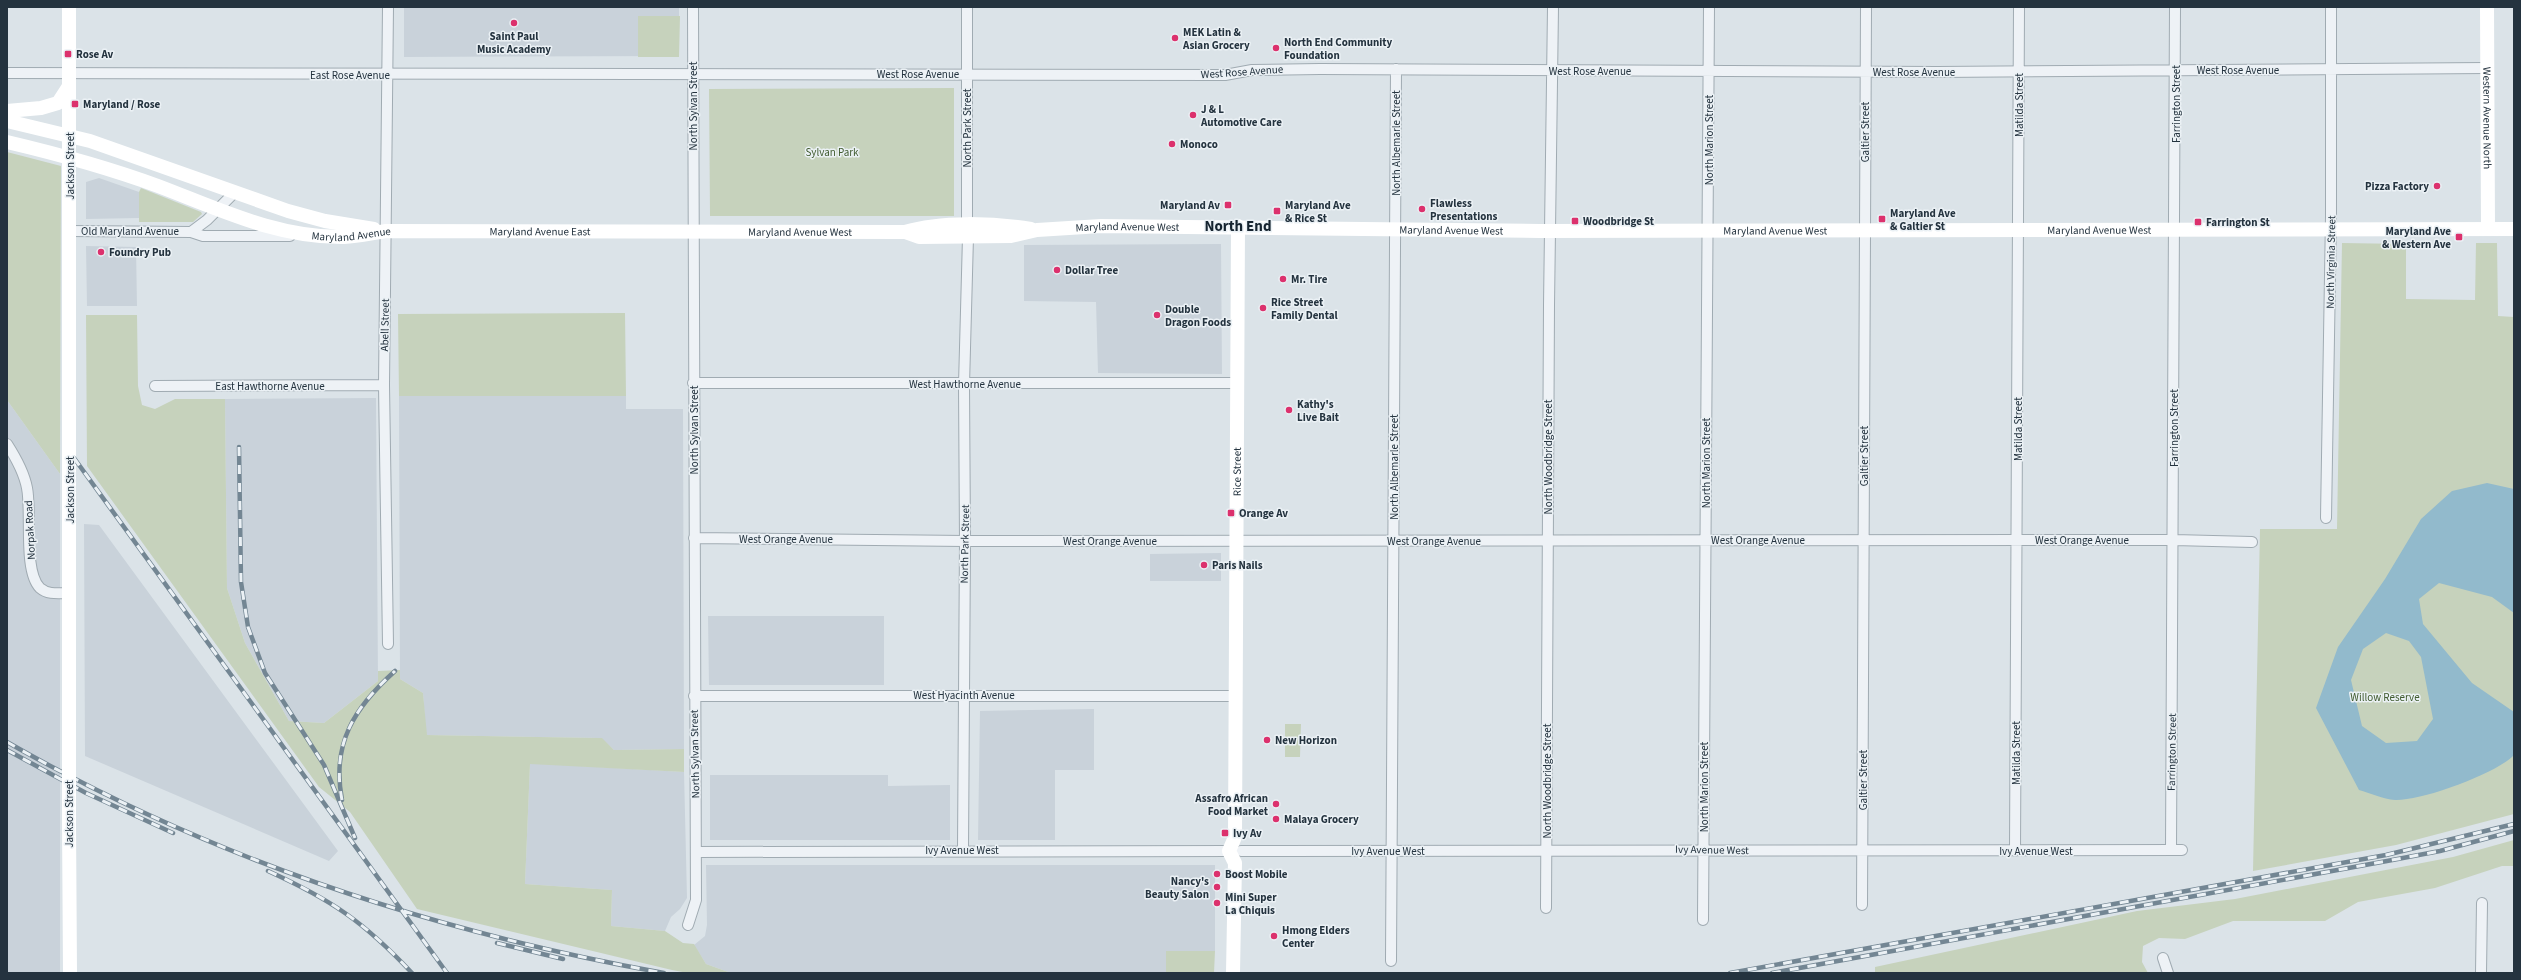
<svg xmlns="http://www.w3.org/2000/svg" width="2521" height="980" viewBox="0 0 2521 980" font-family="'Source Sans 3',sans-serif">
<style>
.built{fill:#c9d2da}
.green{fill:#c6d2bc}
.water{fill:#92bacc;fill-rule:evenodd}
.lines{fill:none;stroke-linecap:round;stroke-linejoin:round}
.street-casing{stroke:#a0abb2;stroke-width:12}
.street{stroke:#eef2f6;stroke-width:10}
.secondary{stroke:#fff;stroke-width:14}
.rail-casing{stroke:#738693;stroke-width:4.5}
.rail{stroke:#ebf1f5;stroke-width:3;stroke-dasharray:9;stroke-linecap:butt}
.secondary-bridge{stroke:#fff;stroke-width:14}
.poi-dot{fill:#dc316d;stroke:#ebf1f5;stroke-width:1.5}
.labels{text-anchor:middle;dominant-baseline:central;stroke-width:3;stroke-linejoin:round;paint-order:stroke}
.poi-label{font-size:11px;font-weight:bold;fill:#24333f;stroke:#ebf1f5;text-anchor:start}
.street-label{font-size:11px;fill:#24333f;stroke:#ebf1f5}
.park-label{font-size:11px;fill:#415c30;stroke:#ebf1f5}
.district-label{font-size:15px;font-weight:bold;fill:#162430;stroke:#ebf1f5}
</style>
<rect width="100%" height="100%" fill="#dbe3e8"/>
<!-- built -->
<path class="built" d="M404 7H679V56L404 57Z
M99 178 139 192V218L86 219V182Z
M1221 244 1222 374 1098 373 1096 302 1024 301V245Z
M86 246 136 247 137 306H87Z
M399 396H626V409H683L684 749 614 750 601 738 426 735 423 693 400 679Z
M376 398 378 681 324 723 289 721 245 643 227 588 225 399Z
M7 400 60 474V973H7Z
M84 524 99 525 338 851 329 861 85 756Z
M1221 553V581H1150V554Z
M708 616H884V685H709Z
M1094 709V770H1055V840H978L980 711Z
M530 763 684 772 687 898 680 909 671 917 665 931 611 926 612 890 525 884Z
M888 775V786L950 785V840H710V775Z
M706 865H1215V951H1166V973H731L706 964 694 945 705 936 707 925Z"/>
<!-- green -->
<path class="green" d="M638 16H680L679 57H638Z
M954 88V216H710L709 89Z
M7 152 61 166 60 474 7 400Z
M141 188 201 212 202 214 193 222H139V192Z
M2342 243 2406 244V299L2475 300 2476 243H2497L2498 316 2514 317V814L2396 845 2253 871 2260 529H2337Z
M625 313 626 396H399L398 314Z
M86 315H137L138 386 142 405 155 409 175 399H225L227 588 245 643 289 721 324 723 378 681V671L400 670V679L423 693 427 735 602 738 614 750 684 749V772L530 764 525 884 612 890 611 926 665 931 683 943 694 944 706 964 731 973H688L672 970 417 909 350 812 319 787 87 466Z
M1285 724H1301L1300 757H1285Z
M2514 840V866H2502L2435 888 2358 902 2325 921H2233L2185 939 2159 938 2143 946 2142 962 2148 973H1875V967L2137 911 2235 899 2453 857Z
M1166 951H1215L1214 973H1166Z"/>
<!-- water -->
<path class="water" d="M2487 483 2514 489V613L2492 597 2439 583 2419 599 2423 624 2472 683 2514 712V755C2496 774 2421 801 2395 800 2383 799 2370 793 2359 790L2316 708 2338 647 2385 579 2421 519 2452 491ZM2386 633 2409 641 2421 657 2433 719 2417 741 2386 743 2362 726 2351 680 2363 649Z"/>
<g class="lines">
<!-- street casing -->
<g class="street-casing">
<path id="street" d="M7 73 1225 75 1252 70 1320 69 1937 72 2487 68
M967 225V7
M70 231 191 232 203 236H290
M191 232 207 220 234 193
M693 383H1236
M155 386 384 385
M7 444C16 458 24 472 27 488 32 513 23 571 40 588 48 595 59 593 69 593
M2326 518 2331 216V7
M694 538 965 541 2174 540 2252 542
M388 644 384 385 388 7
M694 696H1234
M963 850 965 541 964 385 968 237
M2171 850 2175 7
M1241 851 2182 850
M2015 851 2019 7
M696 852 1229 851
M1862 905 1866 7
M1546 908 1549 305 1553 7
M1703 920 1709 7
M688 925 696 900 693 7
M2163 958 2168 973
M1391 961 1396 69
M2481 973 2482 903"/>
</g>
<!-- street -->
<use href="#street" class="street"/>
<!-- secondary -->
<g class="secondary">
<path id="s1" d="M2487 7 2488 229"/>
<path d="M7 111 41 108 58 103 69 86"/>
<path d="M7 121 90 141 288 211 325 221 374 229"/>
<path id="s2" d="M7 142C58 154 109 168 158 186 219 209 277 238 344 237 358 236 372 233 386 231L905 232C941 221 993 223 1031 229"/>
<path id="s3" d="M905 232 919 237 1011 236 1037 230 1101 226 1540 231 2514 229"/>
<path d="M69 754V7"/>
<path d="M69 821 70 973"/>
<path id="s4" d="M1233 973 1235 863 1229 851 1235 837 1238 226"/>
</g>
<!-- rail casing -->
<g class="rail-casing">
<path id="rail" d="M239 447 241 582 248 627 265 673 324 765 355 838
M74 458 447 973
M7 742C210 858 434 932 664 973
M7 750 86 793 173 833
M342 800C331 743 355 707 395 671
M268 871C332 900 364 922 412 973
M497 943 563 959
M1730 973 2386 855 2514 824
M1772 973 2387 861 2440 851 2514 831"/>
</g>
<!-- rail -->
<use href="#rail" class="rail"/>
<!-- secondary-bridge -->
<path class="secondary-bridge" d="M69 754V821"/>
</g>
<!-- markers -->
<g class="poi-dot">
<circle cx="514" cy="23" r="4"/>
<circle cx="1175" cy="38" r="4"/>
<circle cx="1276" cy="48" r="4"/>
<rect x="64" y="50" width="8" height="8" rx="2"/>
<rect x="71" y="100" width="8" height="8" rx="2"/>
<circle cx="1193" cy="115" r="4"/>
<circle cx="1172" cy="144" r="4"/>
<circle cx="2437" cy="186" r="4"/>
<rect x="1224" y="201" width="8" height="8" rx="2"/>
<circle cx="1422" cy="209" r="4"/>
<rect x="1273" y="207" width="8" height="8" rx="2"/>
<rect x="1878" y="215" width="8" height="8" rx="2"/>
<rect x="1571" y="217" width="8" height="8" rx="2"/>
<rect x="2194" y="218" width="8" height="8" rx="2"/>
<rect x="2455" y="233" width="8" height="8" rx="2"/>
<circle cx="101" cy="252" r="4"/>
<circle cx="1057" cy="270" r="4"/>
<circle cx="1283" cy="279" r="4"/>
<circle cx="1263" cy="308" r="4"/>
<circle cx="1157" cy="315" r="4"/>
<circle cx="1289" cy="410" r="4"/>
<rect x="1227" y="509" width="8" height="8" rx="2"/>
<circle cx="1204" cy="565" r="4"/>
<circle cx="1267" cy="740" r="4"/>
<circle cx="1276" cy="804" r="4"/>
<circle cx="1276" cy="819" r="4"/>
<rect x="1221" y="829" width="8" height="8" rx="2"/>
<circle cx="1217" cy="874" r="4"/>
<circle cx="1217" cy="887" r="4"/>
<circle cx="1217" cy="903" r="4"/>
<circle cx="1274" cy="936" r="4"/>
</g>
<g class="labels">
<!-- poi labels -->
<g class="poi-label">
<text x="1183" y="32">MEK Latin &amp;<tspan x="1183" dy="13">Asian Grocery</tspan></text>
<text x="514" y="36" text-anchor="middle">Saint Paul<tspan x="514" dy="13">Music Academy</tspan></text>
<text x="1284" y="42">North End Community<tspan x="1284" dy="13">Foundation</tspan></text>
<text x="76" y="54">Rose Av</text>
<text x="83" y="104">Maryland / Rose</text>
<text x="1201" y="109">J &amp; L<tspan x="1201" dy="13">Automotive Care</tspan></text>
<text x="1180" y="144">Monoco</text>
<text x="2429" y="186" text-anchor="end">Pizza Factory</text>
<text x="1430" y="203">Flawless<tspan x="1430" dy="13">Presentations</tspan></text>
<text x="1220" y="205" text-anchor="end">Maryland Av</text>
<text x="1285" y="205">Maryland Ave<tspan x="1285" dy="13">&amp; Rice St</tspan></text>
<text x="1890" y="213">Maryland Ave<tspan x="1890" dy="13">&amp; Galtier St</tspan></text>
<text x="1583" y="221">Woodbridge St</text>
<text x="2206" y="222">Farrington St</text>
<text x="2451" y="231" text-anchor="end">Maryland Ave<tspan x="2451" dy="13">&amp; Western Ave</tspan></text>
<text x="109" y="252">Foundry Pub</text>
<text x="1065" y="270">Dollar Tree</text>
<text x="1291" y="279">Mr. Tire</text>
<text x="1271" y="302">Rice Street<tspan x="1271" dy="13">Family Dental</tspan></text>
<text x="1165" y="309">Double<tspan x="1165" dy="13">Dragon Foods</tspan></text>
<text x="1297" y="404">Kathy's<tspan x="1297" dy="13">Live Bait</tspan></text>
<text x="1239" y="513">Orange Av</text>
<text x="1212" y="565">Paris Nails</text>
<text x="1275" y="740">New Horizon</text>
<text x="1268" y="798" text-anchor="end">Assafro African<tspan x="1268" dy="13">Food Market</tspan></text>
<text x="1284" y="819">Malaya Grocery</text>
<text x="1233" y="833">Ivy Av</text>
<text x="1225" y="874">Boost Mobile</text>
<text x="1209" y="881" text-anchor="end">Nancy's<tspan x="1209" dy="13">Beauty Salon</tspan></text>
<text x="1225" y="897">Mini Super<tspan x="1225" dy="13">La Chiquis</tspan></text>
<text x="1282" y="930">Hmong Elders<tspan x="1282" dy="13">Center</tspan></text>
</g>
<!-- street labels -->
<g class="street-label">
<text x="2238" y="70">West Rose Avenue</text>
<text x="1590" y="71">West Rose Avenue</text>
<text transform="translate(1242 72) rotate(-4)">West Rose Avenue</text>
<text x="1914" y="72">West Rose Avenue</text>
<text x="918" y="74">West Rose Avenue</text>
<text x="350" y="75">East Rose Avenue</text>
<text transform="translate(2176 104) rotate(-90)">Farrington Street</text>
<text transform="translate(2019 105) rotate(-90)">Matilda Street</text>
<text transform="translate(693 106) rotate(-90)">North Sylvan Street</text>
<text stroke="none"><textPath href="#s1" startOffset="111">Western Avenue North</textPath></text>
<text transform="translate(967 128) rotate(-90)">North Park Street</text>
<text transform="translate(1865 132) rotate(-90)">Galtier Street</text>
<text transform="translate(1709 140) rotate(-90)">North Marion Street</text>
<text transform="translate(1396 143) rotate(-90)">North Albemarle Street</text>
<text transform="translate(70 166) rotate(-90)">Jackson Street</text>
<text stroke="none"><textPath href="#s3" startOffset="224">Maryland Avenue West</textPath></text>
<text stroke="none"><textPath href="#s3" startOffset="872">Maryland Avenue West</textPath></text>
<text stroke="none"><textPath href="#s3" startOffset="1196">Maryland Avenue West</textPath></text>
<text stroke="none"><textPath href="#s3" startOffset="548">Maryland Avenue West</textPath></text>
<text x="130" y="231">Old Maryland Avenue</text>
<text stroke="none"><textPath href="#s2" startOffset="548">Maryland Avenue East</textPath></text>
<text stroke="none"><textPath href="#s2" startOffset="359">Maryland Avenue</textPath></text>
<text stroke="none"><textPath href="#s2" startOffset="808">Maryland Avenue West</textPath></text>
<text transform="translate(2331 262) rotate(-89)">North Virginia Street</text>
<text transform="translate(385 325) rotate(-89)">Abell Street</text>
<text x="965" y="384">West Hawthorne Avenue</text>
<text x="270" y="386">East Hawthorne Avenue</text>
<text transform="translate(2174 428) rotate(-90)">Farrington Street</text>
<text transform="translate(2018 429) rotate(-90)">Matilda Street</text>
<text transform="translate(694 430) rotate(-90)">North Sylvan Street</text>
<text transform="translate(1864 456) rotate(-90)">Galtier Street</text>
<text transform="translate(1548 457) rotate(-90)">North Woodbridge Street</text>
<text transform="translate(1706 463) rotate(-90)">North Marion Street</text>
<text transform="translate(1394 467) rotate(-90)">North Albemarle Street</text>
<text stroke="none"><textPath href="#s4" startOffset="504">Rice Street</textPath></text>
<text transform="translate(70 490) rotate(-90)">Jackson Street</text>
<text transform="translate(30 530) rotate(-93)">Norpak Road</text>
<text x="786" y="539">West Orange Avenue</text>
<text x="1758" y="540">West Orange Avenue</text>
<text x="2082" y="540">West Orange Avenue</text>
<text x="1110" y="541">West Orange Avenue</text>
<text x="1434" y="541">West Orange Avenue</text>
<text transform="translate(965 544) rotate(-89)">North Park Street</text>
<text x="964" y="695">West Hyacinth Avenue</text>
<text transform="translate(2172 752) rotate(-89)">Farrington Street</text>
<text transform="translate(2016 753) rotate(-90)">Matilda Street</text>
<text transform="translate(695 754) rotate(-91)">North Sylvan Street</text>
<text transform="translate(1863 780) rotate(-90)">Galtier Street</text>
<text transform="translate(1547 781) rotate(-90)">North Woodbridge Street</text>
<text transform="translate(1704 787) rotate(-90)">North Marion Street</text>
<text transform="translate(69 814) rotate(-90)">Jackson Street</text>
<text x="962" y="850">Ivy Avenue West</text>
<text transform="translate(1712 850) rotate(1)">Ivy Avenue West</text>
<text x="1388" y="851">Ivy Avenue West</text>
<text x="2036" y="851">Ivy Avenue West</text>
</g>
<!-- park labels -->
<g class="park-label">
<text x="832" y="152">Sylvan Park</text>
<text x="2385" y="697">Willow Reserve</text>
</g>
<!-- district labels -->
<g class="district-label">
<text x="1238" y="226">North End</text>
</g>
</g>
<!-- border -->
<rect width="2521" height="980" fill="none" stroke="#24333f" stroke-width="16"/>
</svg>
